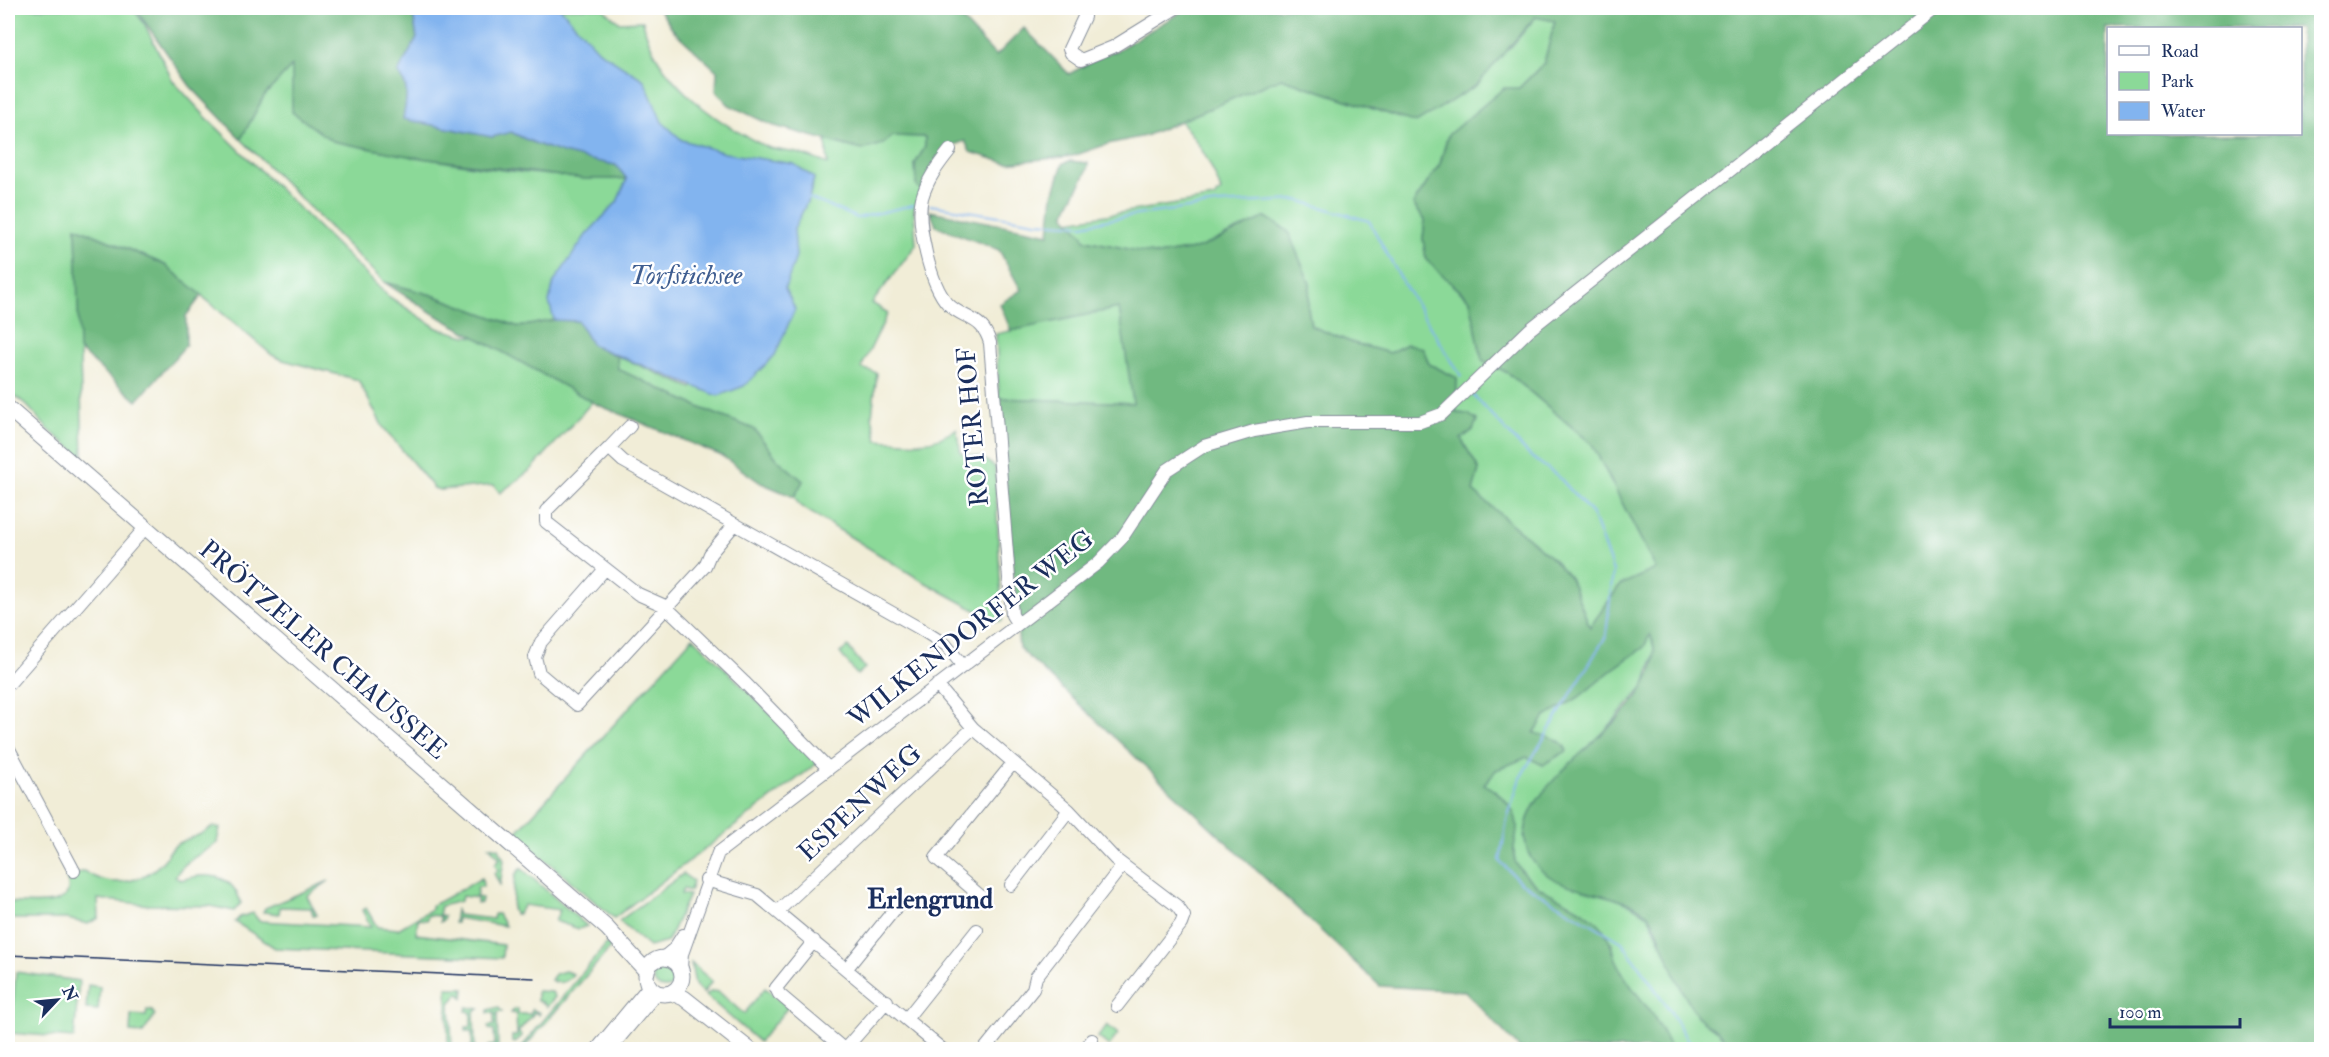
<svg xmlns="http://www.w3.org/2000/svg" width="2329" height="1057" viewBox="0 0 2329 1057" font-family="'IM FELL Double Pica',serif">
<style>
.green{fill:#8bd998;stroke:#53847b;stroke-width:1.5}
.forest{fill:#70b980;stroke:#46746f;stroke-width:1.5;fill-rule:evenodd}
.water{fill:#82b4ef;stroke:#4e72a6;stroke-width:1.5}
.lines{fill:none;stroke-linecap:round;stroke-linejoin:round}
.stream{stroke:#82b4ef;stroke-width:2}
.minor-casing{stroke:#868e9a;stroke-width:14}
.major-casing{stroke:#868e9a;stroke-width:17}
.minor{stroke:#fff;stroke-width:12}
.major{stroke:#fff;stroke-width:15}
.tram{stroke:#1b2f5e;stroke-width:1.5}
.labels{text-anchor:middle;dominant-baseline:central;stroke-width:5;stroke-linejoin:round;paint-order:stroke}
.street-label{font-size:26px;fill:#1b2f5e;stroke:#fff}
.water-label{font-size:27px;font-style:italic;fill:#3f5e91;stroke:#fff}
.neighbourhood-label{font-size:27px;font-weight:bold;fill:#1b2f5e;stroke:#fff}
</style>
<rect width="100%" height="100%" fill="#fff"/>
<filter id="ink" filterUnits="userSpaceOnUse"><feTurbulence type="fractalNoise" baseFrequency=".0167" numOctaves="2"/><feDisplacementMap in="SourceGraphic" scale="12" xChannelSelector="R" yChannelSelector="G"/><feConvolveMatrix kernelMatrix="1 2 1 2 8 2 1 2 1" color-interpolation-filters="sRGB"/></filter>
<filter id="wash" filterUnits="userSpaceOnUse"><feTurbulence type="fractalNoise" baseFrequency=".008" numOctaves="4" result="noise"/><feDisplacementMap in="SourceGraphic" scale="24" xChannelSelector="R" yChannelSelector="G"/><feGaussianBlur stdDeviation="1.35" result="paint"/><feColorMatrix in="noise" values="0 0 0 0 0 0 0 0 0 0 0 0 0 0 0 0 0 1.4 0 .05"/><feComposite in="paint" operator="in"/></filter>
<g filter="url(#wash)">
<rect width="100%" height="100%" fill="#f1edd7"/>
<!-- green -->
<path class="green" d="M8 8H132L144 23 173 81 206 117 388 296 437 328 466 336 496 339 603 403 593 401 532 469 500 493 494 485 440 490 434 488 383 427 358 380 283 360 272 355 165 265 76 227 83 457C72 448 60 440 49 430 36 417 26 400 8 393Z
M552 8H602L619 22 643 21C654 79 715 122 765 146 775 151 787 151 797 153 807 156 818 160 828 164L826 140C854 148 869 156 893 136L925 137V147L915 164 921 190 914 210 916 245 872 303 888 313 861 368 877 373 872 416 877 440C907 442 930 448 956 429L961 453 982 458 995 467 1002 621H995L919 579 800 506 794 497 803 481 778 460 754 429 703 409 617 369V356L692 388 785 288 794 229 809 198 814 178 794 164 766 161 751 172 708 171Z
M1536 17 1555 21 1544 63 1519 88 1448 135 1440 164 1413 204 1425 220 1423 239 1453 286 1470 300 1482 360 1508 373 1592 444 1656 569 1620 585 1590 627 1570 578 1555 561 1473 491 1479 469 1461 439 1473 430 1468 414 1455 413 1457 378 1429 364 1406 344 1390 353 1353 343 1311 326 1308 308 1310 284 1288 232 1266 217 1199 248 1158 255 1085 240 1068 221 1214 198 1221 191C1213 167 1198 140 1180 121L1281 78 1403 119 1511 47Z
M292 65 332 141C428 160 528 178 627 179L617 202 595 226 554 320 519 327 432 295 384 282 241 139 264 96Z
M1119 307 1134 403 999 398 996 334Z
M1650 633 1655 652 1645 685 1590 748 1524 835 1529 855 1539 867 1631 905 1648 915 1697 1016 1719 1032 1729 1049H1671L1653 1016 1633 990 1617 964 1612 944 1533 883 1515 863 1513 843 1517 824 1508 803 1484 784 1496 770 1527 757 1543 765 1534 733 1544 718 1579 697 1613 669 1644 647Z
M693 637 819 762 614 918 515 834Z
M848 647 865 668 857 675 840 653Z
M212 827 220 828 217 843C203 853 184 860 175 877L181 880C207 872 232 873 241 903L234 911 210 906 149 905 98 899 99 918 88 924 67 919H8V902C25 903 80 911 66 878L84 871C110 889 143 884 164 860 169 854 170 847 179 843 190 837 202 836 212 827Z
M489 846 499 848 504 860 500 885 494 873 498 871 495 864 500 858Z
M521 868 587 926 579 929 555 921 560 910 524 905 518 914H515L512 909 515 875Z
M683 874 693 881 690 891 683 889 681 894 689 895 667 942 649 947 619 921Z
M482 878 483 887H478L476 897 482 898 481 903H477V898L462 896 461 901 441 906 439 915 444 916 443 920 440 922V916L428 915 427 920 418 919 416 934 503 945 502 958 275 948 235 922 240 917 253 913 259 921 371 927 362 910 366 908 377 927 398 929 432 909 431 906Z
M329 881 307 896 317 915H313L311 908 280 907 279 914 263 912 265 908Z
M456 910 458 915 493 919 494 914H498L505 926 457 918 456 923H454Z
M607 943 611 947 523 1049H520Z
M691 963 712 981 703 993 695 985Z
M653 976a12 12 0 1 1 24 0a12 12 0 1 1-24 0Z
M565 971 573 974C569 982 559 985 551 980L555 974Z
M16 972 79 981 74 1038 10 1033Z
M88 985 100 987 98 1010 86 1009Z
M447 988H464L463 998 459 993 450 1003 452 1049H448Z
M765 988 788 1007 759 1042 705 995 712 991 719 992 744 1014Z
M537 991 552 992 555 997 547 1007 542 1002 537 1001Z
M467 1007 479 1009 474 1012 475 1049H467L472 1047V1031H466V1027H471V1012L466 1011Z
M498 1007 502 1012 497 1013 498 1049H489V1046L495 1045 494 1030 489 1029 488 1026 494 1025V1013H488V1010Z
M514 1009H518V1014H531L532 1009 540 1013 539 1015 535 1012 518 1032 522 1036 515 1043 512 1042V1036H517L516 1014 511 1013Z
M147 1010 152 1011 155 1015 143 1033 130 1032 131 1015 146 1016Z
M1107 1025 1118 1034 1109 1046 1098 1037Z"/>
<!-- forest -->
<path class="forest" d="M135 8H412L417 38 398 73C411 87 406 102 403 119L492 137 511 132C545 150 579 158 616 165L627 179H584L413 157 332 141 292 112V66L264 96 241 139 190 86Z
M658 8H951L996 56 1024 28 1069 74 1113 50 1114 52 1188 8H2321V1049H1729C1726 1043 1722 1035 1717 1031 1710 1025 1700 1021 1696 1014 1682 994 1673 970 1664 948 1660 938 1656 924 1648 915 1623 889 1548 897 1529 854 1495 778 1686 712 1650 634L1644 647 1613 669 1579 697 1544 718 1534 733C1547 736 1562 738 1567 751L1543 765 1527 757 1496 770 1484 784C1498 792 1516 807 1517 825 1518 838 1509 853 1517 865 1536 895 1571 898 1595 920 1609 931 1611 949 1618 964 1626 984 1643 999 1654 1017 1660 1027 1666 1039 1671 1049H1520L1465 991 1380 986 1019 648 999 398 1133 403 1119 308 1011 331 1000 304 1021 290 999 250 936 226 930 211 1049 234 1053 195 1063 163 1070 161 1088 163C1088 178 1069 197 1065 216L1082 234 1085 240 1158 255 1199 248 1266 217 1288 231 1310 284 1308 308 1311 326 1353 343 1390 353 1406 344 1423 348 1429 364 1457 378 1456 413 1468 414 1477 420 1473 430 1461 439 1479 469 1473 491 1555 561 1570 578 1590 627 1620 585 1656 569 1592 444 1508 373 1482 360 1470 300 1426 260 1423 239 1425 220 1413 204 1440 164 1448 135 1504 88H1519L1544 63 1555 21 1535 17 1477 85 1416 123 1281 78 1145 136 1108 144 1073 156 1006 163 970 152 965 141 948 147 921 190 916 185 915 164 925 147V137L893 136 883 144 862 150 771 125 729 105 716 91 717 71 675 32ZM2108 28H2300V134H2108Z
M76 227 165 265 202 295 186 316V345L137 401 79 350Z
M384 282 432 295 519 327 554 320 578 321 592 345 617 356 618 369 703 409 754 429 778 460 803 481 794 497 761 483 722 456 596 404 434 314Z"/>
<!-- water -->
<path class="water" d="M412 8H560L599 51 644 80 662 122 682 140 725 153 794 164 814 178 809 198 794 229 796 257 785 288 795 309 775 355 744 386 718 396 592 345 578 321 554 320 549 302 554 282 586 235 617 202 627 179 616 165C579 158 545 150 511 132L492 137 403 119C406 102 411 87 398 73L417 38Z"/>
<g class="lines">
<!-- stream -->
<path class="stream" d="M809 198 857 218 913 205
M930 205 1036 222 1083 225 1123 217 1217 204 1297 200 1369 221 1402 281 1461 376
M1473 395 1530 456 1558 476 1592 514 1613 571 1606 636 1520 778 1507 819 1500 861 1520 882 1622 942 1669 1009 1693 1050"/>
</g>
</g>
<g filter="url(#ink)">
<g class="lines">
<!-- minor casing -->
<g class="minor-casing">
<path id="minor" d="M1080 8 1084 12V17L1069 49 1071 53 1081 60 1113 47 1176 8
M950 150C938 165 927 180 922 198 916 222 930 285 948 304 964 320 983 316 990 343L1012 615 1017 623
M609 448 630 426
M605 569 541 642 535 657 539 673 577 705 705 566 710 554 735 524
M8 685 145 528
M937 685 973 728 1069 810 1115 859 1177 906 1184 916 1181 924 1117 1006
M8 747 74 871
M828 768 744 682 665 606 638 594 546 522V511L609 448 623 461 919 628 946 645 962 665
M706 880 757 895 943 1050
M1011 885 1069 810
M984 899 936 858 1013 763
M778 911 973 728
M814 941 776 988 779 994 845 1050
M663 958 674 949 683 935
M681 968 682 954 718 853 1098 563 1122 538 1167 470 1204 446 1254 431 1308 422H1420L1442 414 1529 330 1935 8
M847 968 898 905
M907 1018 977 930
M845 1049 887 1001
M596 1050 649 986
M609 1050 657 993
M984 1050 1033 989 1036 977 1122 866
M1084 1050 1092 1040"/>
</g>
<!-- major casing -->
<g class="major-casing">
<path id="major" d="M8 408 607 928 647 972
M646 976a18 18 0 1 1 36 0a18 18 0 1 1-36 0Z
M672 993 684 998 750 1050"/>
</g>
<!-- minor -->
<use href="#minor" class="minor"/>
<!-- major -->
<use href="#major" class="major"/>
<!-- tram -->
<path class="tram" d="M8 955 534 978"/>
</g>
</g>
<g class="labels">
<!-- street labels -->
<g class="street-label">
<text transform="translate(973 427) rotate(-95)">ROTER HOF</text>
<text transform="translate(971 629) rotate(-38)">WILKENDORFER WEG</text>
<text transform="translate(323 650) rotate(41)">PRÖTZELER CHAUSSEE</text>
<text transform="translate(860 803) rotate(-43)">ESPENWEG</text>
</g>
<!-- water labels -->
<g class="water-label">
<text x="686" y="275">Torfstichsee</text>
</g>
<!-- neighbourhood labels -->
<g class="neighbourhood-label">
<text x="930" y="899">Erlengrund</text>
</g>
</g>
<!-- margin -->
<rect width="2329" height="1057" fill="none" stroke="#fff" stroke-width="30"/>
<!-- legend -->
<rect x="2107" y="27" width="195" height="108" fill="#ffffff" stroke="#a4acbf" stroke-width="1.5"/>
<rect x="2119" y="46" width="30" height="9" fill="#ffffff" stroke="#a4acbf" stroke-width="1.5"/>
<text x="2161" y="57" font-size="18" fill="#1b2f5e">Road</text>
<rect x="2119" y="72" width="30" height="18" fill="#8bd998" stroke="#a4acbf" stroke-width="1.5"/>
<text x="2161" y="87" font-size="18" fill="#1b2f5e">Park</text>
<rect x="2119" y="102" width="30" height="18" fill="#82b4ef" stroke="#a4acbf" stroke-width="1.5"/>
<text x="2161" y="117" font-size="18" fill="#1b2f5e">Water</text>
<!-- north arrow -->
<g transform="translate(57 1000) rotate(64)" stroke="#ffffff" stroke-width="4.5" paint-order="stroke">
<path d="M0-4.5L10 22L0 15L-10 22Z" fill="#1b2f5e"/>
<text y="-9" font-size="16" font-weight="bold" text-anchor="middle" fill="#1b2f5e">N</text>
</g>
<!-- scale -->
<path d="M2110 1018v9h130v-9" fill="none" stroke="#1b2f5e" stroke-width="3"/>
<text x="2119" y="1018" font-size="18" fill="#1b2f5e" stroke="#ffffff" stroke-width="4.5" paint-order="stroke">100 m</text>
</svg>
